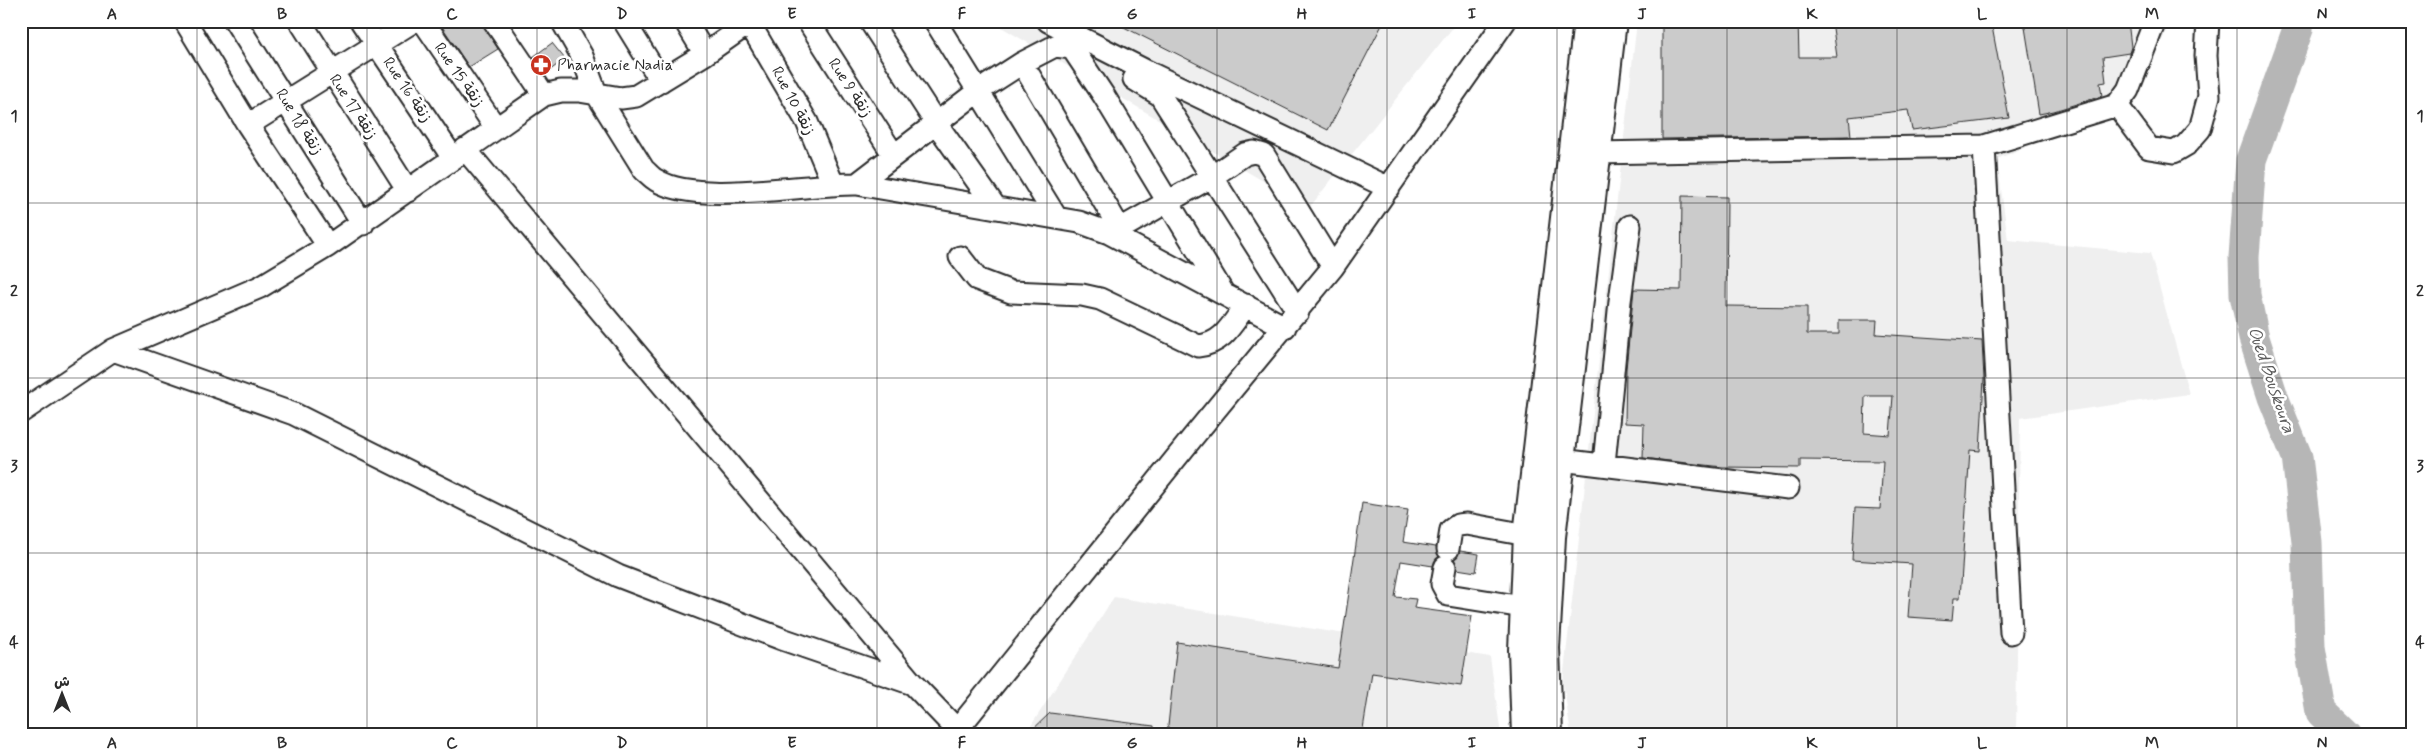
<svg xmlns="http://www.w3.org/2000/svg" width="2434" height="756" viewBox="0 0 2434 756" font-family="Mynerve,'Playpen Sans Arabic',sans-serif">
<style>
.built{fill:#efefef}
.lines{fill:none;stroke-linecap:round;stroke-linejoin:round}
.river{stroke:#b6b6b6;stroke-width:31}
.building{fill:#cbcbcb;stroke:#2b2b2b;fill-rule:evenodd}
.minor-casing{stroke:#2b2b2b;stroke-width:25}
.major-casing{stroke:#2b2b2b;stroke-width:30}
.minor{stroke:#fff;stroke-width:21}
.major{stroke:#fff;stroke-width:26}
.grid{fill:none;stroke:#2b2b2b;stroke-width:1;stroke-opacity:0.55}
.labels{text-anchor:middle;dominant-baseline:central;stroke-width:5;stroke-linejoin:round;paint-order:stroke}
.poi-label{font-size:16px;fill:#2b2b2b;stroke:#fff;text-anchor:start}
.street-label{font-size:16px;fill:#2b2b2b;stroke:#fff}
.water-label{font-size:18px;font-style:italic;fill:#5c5c5c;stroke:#fff}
.neatline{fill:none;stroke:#2b2b2b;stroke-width:2}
.grid-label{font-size:16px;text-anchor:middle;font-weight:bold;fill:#2b2b2b}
</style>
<rect width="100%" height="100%" fill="#fff"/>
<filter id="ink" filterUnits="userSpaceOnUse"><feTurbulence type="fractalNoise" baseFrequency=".02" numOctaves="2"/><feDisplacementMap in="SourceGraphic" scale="10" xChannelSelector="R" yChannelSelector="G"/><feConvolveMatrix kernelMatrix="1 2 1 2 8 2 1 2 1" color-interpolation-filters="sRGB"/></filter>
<g filter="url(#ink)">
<!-- built -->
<path class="built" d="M991 21H1458L1309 208Z
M1637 21H2171L2132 103 1997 159 2008 240 2150 253 2189 394 2020 418 2016 735H1571L1563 681Z
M1114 597 1490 657 1501 735H1025Z"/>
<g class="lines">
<!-- river -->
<path class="river" d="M2298 21V29L2251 160 2244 257 2245 295 2254 338 2273 397 2297 457 2307 542 2310 647 2321 712 2345 735"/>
</g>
<!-- building -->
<path class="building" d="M446 21H481L498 49 469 67 441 25Z
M1112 21H1384L1328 130Z
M1662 21H1798L1799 57H1837L1832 21H1991L2009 118 1912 130 1908 110 1849 117 1851 136 1662 139Z
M2024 21H2128L2131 47 2129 53 2103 57 2106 82 2100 83 2102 96 2054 111 2039 114Z
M552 43 565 59 545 74 533 57Z
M1682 196 1727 197 1726 306 1807 307V334H1839V320H1877L1876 334 1982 341 1984 379 1980 451 1970 450 1960 598H1954L1952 620 1908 617 1912 564 1852 560 1855 508 1880 509 1883 461 1800 460V468L1723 467 1643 458 1644 424 1625 423 1626 369 1634 289 1681 290ZM1865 396H1893L1890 435 1864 433Z
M1362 503 1408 510 1403 542 1436 547 1439 557 1433 566 1401 561 1395 597 1416 599 1414 608 1472 616 1461 686 1372 673 1362 735H1167L1177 642 1338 668Z
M1460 551 1479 554 1476 572 1457 569 1454 559Z
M1050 713 1154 726V735H1027Z"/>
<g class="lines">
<!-- minor casing -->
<g class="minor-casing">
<path id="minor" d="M185 21 248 125 328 246
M235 21 363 224
M300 21 408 191
M361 21 453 158
M423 21 496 128
M494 21 544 95
M562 21 582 56 596 93 644 170C648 173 652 178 656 180 698 206 805 183 857 184L1079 222 1109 233 1285 327
M624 21 661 81
M685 21 705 54
M748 21 807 122 833 184
M808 21 893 154
M870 21 936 123 996 208
M935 21 1056 217
M1048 21 1152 74 1389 188
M1022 63 1120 229
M1134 79 1160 95 1298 312
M2117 105 2149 148 2174 152 2186 145 2200 129 2209 96 2206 56 2208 21
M248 125 414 21
M1984 146 2117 105 2128 90 2155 21
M465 149 913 684 962 735
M1596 153 1984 146 2011 633
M857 184 977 92 1022 63 1055 46 1072 48 1104 96 1222 291
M1109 233 1120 229 1213 176 1245 154 1254 152 1264 155 1333 267
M960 257 977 279 1011 292 1082 295 1100 299 1198 346C1223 344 1232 324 1246 305
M113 350 294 414 618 576 782 639 913 684
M21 412 113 350 260 287 328 246 544 95 561 91H579L621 98 636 96 705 54 752 21
M1561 460 1788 488
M1604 464 1620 301 1630 226
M1448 549 1451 530 1458 525 1467 524 1527 535
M1445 567 1442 584 1448 595 1523 607
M953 735 1193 437 1333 267 1505 21"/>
</g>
<!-- major casing -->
<g class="major-casing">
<path id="major" d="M1525 735 1522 650 1527 535 1587 21
M1549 735 1546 648 1552 537 1613 21"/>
</g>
<!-- minor -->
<use href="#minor" class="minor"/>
<!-- major -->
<use href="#major" class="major"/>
</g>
</g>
<!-- grid -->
<path class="grid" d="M197 21V735M367 21V735M537 21V735M707 21V735M877 21V735M1047 21V735M1217 21V735M1387 21V735M1557 21V735M1727 21V735M1897 21V735M2067 21V735M2237 21V735M21 203H2413M21 378H2413M21 553H2413"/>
<!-- icons -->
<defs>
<g id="pharmacy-disc" transform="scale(1.125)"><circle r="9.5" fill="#c8321e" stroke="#fff"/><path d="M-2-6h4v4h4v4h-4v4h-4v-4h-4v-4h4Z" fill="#fff"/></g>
</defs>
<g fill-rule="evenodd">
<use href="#pharmacy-disc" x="541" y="65"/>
</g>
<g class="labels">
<!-- poi labels -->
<g class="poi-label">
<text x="557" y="65">Pharmacie Nadia</text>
</g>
<!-- street labels -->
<g class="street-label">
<text transform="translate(459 75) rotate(55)">Rue 15 زنقة</text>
<text transform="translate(850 88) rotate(57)">Rue 9 زنقة</text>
<text transform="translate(407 90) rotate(56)">Rue 16 زنقة</text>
<text transform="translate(793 101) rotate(62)">Rue 10 زنقة</text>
<text transform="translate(353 107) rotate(57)">Rue 17 زنقة</text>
<text transform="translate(299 122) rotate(58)">Rue 18 زنقة</text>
</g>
<!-- water labels -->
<g class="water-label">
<text transform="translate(2271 380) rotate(71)">Oued Bouskoura</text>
</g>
</g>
<!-- margin -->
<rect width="2434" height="756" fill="none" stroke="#fff" stroke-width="55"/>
<!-- north arrow -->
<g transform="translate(62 694)" stroke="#ffffff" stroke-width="4" paint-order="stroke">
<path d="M0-4L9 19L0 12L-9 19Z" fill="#2b2b2b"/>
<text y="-8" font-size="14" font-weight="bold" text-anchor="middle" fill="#2b2b2b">ش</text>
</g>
<rect x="28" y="28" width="2378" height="700" class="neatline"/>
<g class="grid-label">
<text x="112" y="19">A</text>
<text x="282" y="19">B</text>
<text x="452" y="19">C</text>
<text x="622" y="19">D</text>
<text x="792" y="19">E</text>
<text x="962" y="19">F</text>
<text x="1132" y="19">G</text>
<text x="1302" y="19">H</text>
<text x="1472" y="19">I</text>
<text x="1642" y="19">J</text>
<text x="1812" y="19">K</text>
<text x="1982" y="19">L</text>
<text x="2152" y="19">M</text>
<text x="2322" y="19">N</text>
<text x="14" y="121">1</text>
<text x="2420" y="121">1</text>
<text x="14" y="296">2</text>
<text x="2420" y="296">2</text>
<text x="14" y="471">3</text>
<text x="2420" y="471">3</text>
<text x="14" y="647">4</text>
<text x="2420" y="647">4</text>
<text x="112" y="748">A</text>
<text x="282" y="748">B</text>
<text x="452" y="748">C</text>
<text x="622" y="748">D</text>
<text x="792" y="748">E</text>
<text x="962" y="748">F</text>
<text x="1132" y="748">G</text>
<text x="1302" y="748">H</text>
<text x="1472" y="748">I</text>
<text x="1642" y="748">J</text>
<text x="1812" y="748">K</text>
<text x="1982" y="748">L</text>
<text x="2152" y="748">M</text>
<text x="2322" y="748">N</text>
</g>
</svg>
